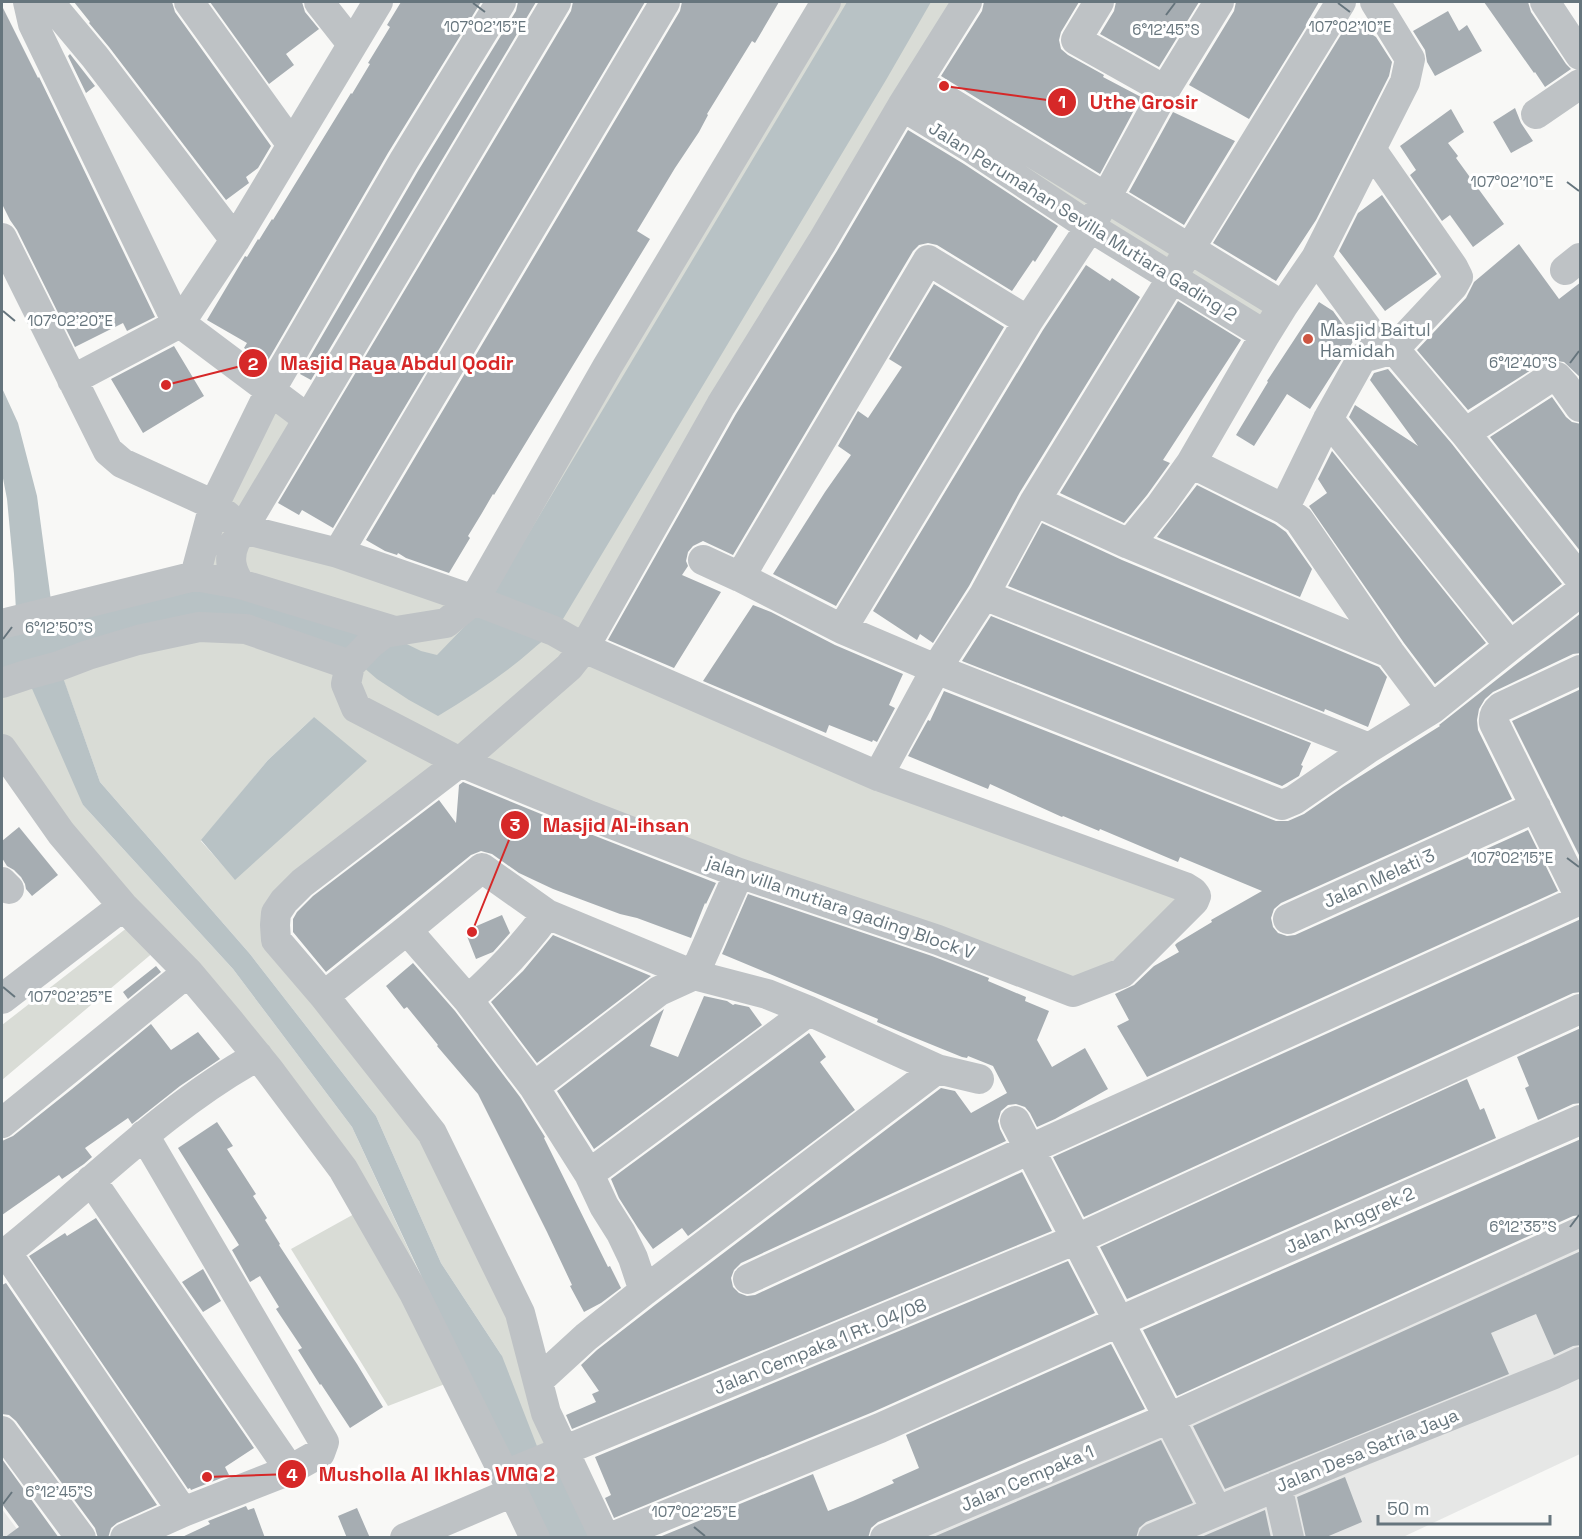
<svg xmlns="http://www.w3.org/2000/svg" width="1582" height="1539" viewBox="0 0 1582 1539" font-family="'Space Grotesk',sans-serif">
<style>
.built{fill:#e6e7e6}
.green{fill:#d9dcd6;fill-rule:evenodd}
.water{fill:#b8c2c5}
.building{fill:#a6adb2}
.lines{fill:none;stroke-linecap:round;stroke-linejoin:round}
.minor{stroke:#bec2c5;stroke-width:30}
.ticks{fill:none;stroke:#66757d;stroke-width:2}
.poi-dot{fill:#cd5642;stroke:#fff;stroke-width:2}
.labels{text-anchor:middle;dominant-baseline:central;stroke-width:6;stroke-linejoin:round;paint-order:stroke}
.street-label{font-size:18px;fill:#66757d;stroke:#fff}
.poi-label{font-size:18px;fill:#66757d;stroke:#fff;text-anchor:start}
.ticks-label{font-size:15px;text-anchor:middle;fill:#66757d;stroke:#fff;stroke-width:6;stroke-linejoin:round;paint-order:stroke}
.leader{fill:none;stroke:#d62828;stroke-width:2}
.callout-dot{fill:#d62828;stroke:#fff;stroke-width:2}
.mark-label{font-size:18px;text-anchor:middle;font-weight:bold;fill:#fff}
.callout-label{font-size:20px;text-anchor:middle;font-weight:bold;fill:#d62828;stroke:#fff;stroke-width:6;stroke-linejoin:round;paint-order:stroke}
</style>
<rect width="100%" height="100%" fill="#f8f8f6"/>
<!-- built -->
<path class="built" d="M1580 1232V1454L1403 1537 885 1538Z
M2 1509 23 1537H2Z"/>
<!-- green -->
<path class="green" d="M826 2H967L917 82 1283 306 1265 335 902 106 584 647 1196 896 1073 992 460 762 275 925 432 1133 605 1537 458 1379 388 1406 291 1249 365 1208 161 946 2 1080V1025L137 920 2 749V624L195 576 270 391 308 419 243 528 474 600ZM59 667 100 782 250 954 376 1116 441 1263 502 1356 420 1274 352 1127 233 969 83 805ZM314 717 235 879 201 841 268 760Z"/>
<!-- water -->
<path class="water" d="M847 2H931L886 80 560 624C552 634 542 641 533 649 504 675 471 696 438 716L409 700 377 679 355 660 247 621 59 666 100 782 250 954 376 1116 441 1263 502 1356 542 1459 563 1452 605 1537H540L487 1417 352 1127 233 969 83 805 26 675 2 669V635L17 629 14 574 7 499 2 473V388L18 423 37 496 54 623 197 587 384 633 421 651 437 655 465 626 496 588Z
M314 717 367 761 235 880 201 840 268 760Z"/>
<!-- building -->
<path class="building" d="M74 2H172L175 12 271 146 258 168 246 177 249 183 226 200 109 47 89 23 90 22Z
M210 2H302L305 12 319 29 286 54 294 65 269 84Z
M401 2H481L388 153 267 362 244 348 247 343 207 320 245 256 247 257 258 239 259 240 272 219 273 220 351 93 352 94 370 64 368 63 390 27 387 25Z
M518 2H536L311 380 300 374 418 171 516 11Z
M573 2H645L333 528 302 510 299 515 278 503 571 11Z
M682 2H779L755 43 752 41 707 114 708 115 699 132 675 168 637 231 650 239 494 495 493 494 482 513 468 536 470 538 449 573 406 558 398 553 397 555 385 551 366 540 680 11Z
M984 2H1079L1061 32 1059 40 1061 49 1068 55 1104 75 1103 77 1141 97 1100 174 941 76 982 11Z
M1116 2H1199L1159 67 1100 34 1114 11Z
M1236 2H1319L1309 19 1310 20 1249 119 1189 85 1234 11Z
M1484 2H1528L1531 12 1566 64 1571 69 1545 87 1535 72 1534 73Z
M2 6 38 78 39 77 155 317 127 331 123 323 75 347 17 230 10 220 2 204Z
M1448 11 1459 31 1467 25 1482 51 1435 76 1427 62 1425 50 1413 31Z
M1350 20 1376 37 1392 62 1389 76 1316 220 1276 281 1213 243Z
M70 54 95 86 86 93 68 56Z
M1515 108 1521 123 1533 141 1511 153 1493 122Z
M1451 109 1464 132 1448 143 1458 156 1456 158 1504 224 1473 247 1450 215 1442 221 1410 175 1416 170 1400 146Z
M1173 112 1235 141 1184 225 1129 192Z
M908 130 964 164 1058 226 1035 262 1033 260 1012 291 937 245 928 243 919 245 913 251 733 555 703 541 693 546 688 552 686 561 688 566 682 575 721 592 674 668 608 640 736 414 837 251Z
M1382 195 1437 274 1385 311 1339 251 1358 213Z
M1519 244 1559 299 1581 282V378L1564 362 1550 360 1542 363 1468 410 1417 350 1466 298 1474 282Z
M1086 265 1110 281 1112 278 1140 297 1020 492 969 586 933 643 920 634 917 640 873 611 1043 330Z
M934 284 1004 327 836 606 773 574 825 492 851 455 838 446 858 411 868 418 902 367 889 359Z
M1178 301 1241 340 1163 460 1170 463 1147 495 1124 523 1060 493Z
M1319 302 1333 311 1354 340 1310 409 1287 394 1254 446 1236 435 1268 382 1267 381Z
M174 346 204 396 143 433 111 379Z
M1388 369 1452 444 1562 584 1513 622 1349 417 1355 405 1418 446 1370 380 1374 373Z
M1552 397 1566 417 1572 422 1581 424V552L1490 437Z
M1332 451 1486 643 1435 684 1404 643 1309 506 1327 493 1318 479Z
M1197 485 1275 524 1286 532 1312 569 1300 597 1157 537Z
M1042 523 1122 560 1379 667 1387 677 1368 727 1325 709 1324 712 1008 586Z
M753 605 771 612 835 645 903 674 889 705 895 708 877 742 873 740 872 742 829 725 826 733 703 681Z
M1581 613V653L1573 654 1493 692 1485 699 1479 709 1477 720 1478 730 1512 799 1281 903 1274 909 1271 918 1273 927 1278 933 1287 936 1295 935 1528 830 1558 891 1147 1077 1117 1026 1129 1020 1115 994 1134 985 1154 966 1179 952 1175 945 1177 943 1212 922 1211 920 1262 891 1180 857 1178 862 1100 829 1099 831 1063 816 1062 817 990 784 988 789 908 756 928 720 930 721 944 691 1276 821H1288L1304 814 1343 787 1440 726 1439 725Z
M991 616 1311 743 1301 765 1303 766 1299 776 1282 786 962 661Z
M1581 689V859L1512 721Z
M463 782 585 832 716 883 706 904 705 903 691 938 637 918 620 914 553 889 519 873 492 854 481 851 471 855 326 972 293 932V919L297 912 313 896 439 800 456 823 459 785Z
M19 827 58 875 32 896 26 889 25 884 21 877 14 870 7 866 2 858V841Z
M748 894 932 956 989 978 988 981 1026 997 1025 1001 1049 1011 1037 1040 1052 1067 1085 1048 1108 1089 1055 1119 1037 1127 1030 1113 1025 1107 1016 1104 1008 1105 1001 1111 998 1121 1000 1129 1006 1141 741 1263 734 1270 731 1278 733 1287 739 1293 747 1296 755 1295 1022 1172 1052 1231 572 1429 566 1415 596 1402 592 1394 599 1391 581 1365 597 1350 655 1305 941 1088 955 1091 971 1113 1007 1093 993 1066 968 1056 967 1058 962 1057 903 1033 877 1022 878 1019 722 954Z
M502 915 510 933 493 952 476 959 465 931Z
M1581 919V992L1573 993 1084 1217 1053 1157Z
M553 935 651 976 537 1063 491 1002 523 971Z
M413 963 455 1011 520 1097 545 1137 544 1138 608 1267 610 1266 621 1288 601 1303 584 1312 570 1286 572 1285 547 1232 478 1094 437 1046 438 1045 407 1007 404 1009 386 986Z
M156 966 161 972 128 999 123 992Z
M704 996 727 1001 733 1005 735 1004 749 1007 762 1025 594 1149 557 1091 664 1009 650 1046 678 1057Z
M151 1024 171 1050 198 1032 220 1059 180 1086 132 1124 128 1118 85 1148 92 1157 84 1164 62 1179 59 1175 2 1215V1141L13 1136 72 1089Z
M1581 1028V1103L1573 1104 1538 1120 1525 1088 1529 1086 1517 1057Z
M809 1033 826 1057 820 1062 855 1110 688 1236 682 1228 653 1249 638 1228 619 1198 611 1179Z
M1467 1079 1480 1110 1484 1108 1496 1138 1127 1299 1100 1247Z
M217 1122 233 1146 227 1149 256 1194 253 1196 267 1218 265 1220 280 1244 279 1245 357 1364 383 1407 350 1428 321 1384 320 1385 298 1350 302 1348 276 1309 279 1307 260 1276 250 1282 232 1250 239 1245 178 1148Z
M1581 1139V1215L1573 1216 1177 1396 1143 1330Z
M96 1218 254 1448 225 1467 229 1475 191 1490 190 1488 188 1489 29 1256 65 1233 67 1236Z
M1581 1251V1345L1573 1346 1554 1355 1536 1314 1491 1333 1509 1374 1225 1489 1193 1426Z
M1068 1261 1095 1313 873 1412 614 1518 605 1498 611 1495 595 1457Z
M203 1269 221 1301 203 1312 182 1282Z
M6 1283 157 1505 117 1523 111 1528 108 1538H98L95 1528 16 1421 9 1415 2 1414V1285Z
M1111 1344 1145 1409 878 1522 871 1528 868 1538H657L813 1474 828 1511 853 1501 894 1483 892 1480 919 1468 906 1435Z
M1161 1440 1193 1503 1146 1522 1139 1528 1136 1538H931Z
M2 1459 59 1538H4L19 1527 2 1504Z
M1345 1477 1362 1522 1324 1538H1306L1297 1497Z
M246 1506 248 1510 254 1508 265 1538H180L210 1524 208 1521Z
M357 1508 370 1538H347L338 1516Z
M1265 1510 1271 1538H1199Z"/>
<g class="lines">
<!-- minor -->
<path class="minor" d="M28 2 33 24 172 312 180 323 308 419
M49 2 95 57 235 240
M189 2 292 145
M319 2 352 44
M1099 2 1076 40 1165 90
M1545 2 1580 55
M917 82 1283 306
M902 106 973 149 1090 227 1265 335
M1536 114 1580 84
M1371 149 1453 267 1458 277 1453 286 1394 349
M2 238 108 451 122 463 214 505 243 529 338 553 474 600 607 367 826 2
M1316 258 1377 342 1394 349 1465 433 1580 579
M1565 270 1580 258
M72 380 180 323 235 240 378 2
M1328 419 1510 646
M1465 433 1551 377H1557L1565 386 1580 407
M1191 463 1284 509 1299 520 1390 653 1432 709
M1035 501 1129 544 1390 653
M1284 509 1328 419 1362 358 1394 349
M1129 544 1161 505 1191 463 1265 335 1283 306 1316 258 1405 82 1410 59 1375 2
M338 553 665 2
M703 560 740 577 842 629 936 669 1282 805 1294 800 1369 748 1432 709 1510 646 1580 592
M195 576 214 505 270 391 403 162 501 2
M740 577 928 260 1028 321
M240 584C231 570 228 558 235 542L556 2
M984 595 1369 748
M474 600 554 631 584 648 878 776 1185 887 1193 892 1196 896 1194 901 1122 973 1073 992 938 940 739 873 591 816 460 762 356 708 346 684 350 665 370 644 384 633 446 623Z
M2 624 195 576 240 584 395 631
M842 629 1028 321 1090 227 1165 90 1219 2
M1580 670 1501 707C1495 712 1493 716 1494 723L1580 897
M2 683 26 675 59 666 88 655 138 640 199 627 246 629 350 665
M2 749 61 833 123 906 188 972 230 1022 269 1070 343 1169 414 1293 513 1492 405 1538
M878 776 936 669 984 595 1035 501 1341 2
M2 882 9 889
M1288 919 1536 807
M407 930 482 868 547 914 694 975 767 994 809 1011 937 1069 979 1079
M324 996 407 930 468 1000 534 1087
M2 999 123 906
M468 1000C497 974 524 946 547 914
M1015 1121 1217 1511
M2 1123 188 972
M589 1174 809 1011
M91 1180 290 1470
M6 1252 183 1512
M2 1256C86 1190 163 1108 258 1056
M748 1279 1030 1149 1580 900
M644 1291 633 1258 621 1233 604 1206 589 1174 534 1087 659 991 694 975 739 873
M538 1381 586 1337 644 1291 937 1069
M2 1431 81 1538
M505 1475 1077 1239 1580 1009
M1277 1486 1289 1538
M513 1492 535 1538
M125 1538 183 1512 290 1470 320 1453 324 1442 144 1135
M605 1538 546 1413 520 1313 432 1133 324 996 276 940 275 925 276 913 284 901 302 883 460 762 569 667 584 648 721 405 822 242 902 106 967 2
M610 1538 880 1428 1120 1321 1580 1120
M885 1538 1169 1418 1580 1232
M1153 1538 1352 1455 1554 1374 1580 1362"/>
</g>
<!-- ticks -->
<path class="ticks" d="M473 3 485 12M1338 3 1350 12M1166 15 1175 3M1567 182 1579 191M3 311 15 321M1570 363 1579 351M3 639 12 627M1567 858 1579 867M3 987 15 997M1570 1227 1579 1215M3 1504 12 1492M694 1527 705 1536"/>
<!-- markers -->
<circle class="poi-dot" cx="1308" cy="339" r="6"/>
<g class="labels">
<!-- street labels -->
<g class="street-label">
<text transform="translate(1083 221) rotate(32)">Jalan Perumahan Sevilla Mutiara Gading 2</text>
<text transform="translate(1379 878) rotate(-24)">Jalan Melati 3</text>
<text transform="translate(841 907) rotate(19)">jalan villa mutiara gading Block V</text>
<text transform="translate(1350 1220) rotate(-24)">Jalan Anggrek 2</text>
<text transform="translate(820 1346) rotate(-22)">Jalan Cempaka 1 Rt. 04/08</text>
<text transform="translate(1367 1450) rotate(-22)">Jalan Desa Satria Jaya</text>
<text transform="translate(1027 1478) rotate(-23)">Jalan Cempaka 1</text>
</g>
<!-- poi labels -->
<g class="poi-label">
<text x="1320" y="329">Masjid Baitul<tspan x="1320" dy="21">Hamidah</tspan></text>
</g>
</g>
<g class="ticks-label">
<text x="485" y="32">107°02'15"E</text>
<text x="1350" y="32">107°02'10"E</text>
<text x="1166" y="35">6°12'45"S</text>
<text x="1512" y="187">107°02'10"E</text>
<text x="70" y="326">107°02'20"E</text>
<text x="1523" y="368">6°12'40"S</text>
<text x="59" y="633">6°12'50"S</text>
<text x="1512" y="863">107°02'15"E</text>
<text x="70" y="1002">107°02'25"E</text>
<text x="1523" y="1232">6°12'35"S</text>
<text x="59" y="1497">6°12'45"S</text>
<text x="694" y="1517">107°02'25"E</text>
</g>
<!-- callouts -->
<path class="leader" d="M944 86L1062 102M166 385L253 363M472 932L515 825M207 1477L292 1474"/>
<g class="callout-dot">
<circle cx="944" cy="86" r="6"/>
<circle cx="166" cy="385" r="6"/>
<circle cx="472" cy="932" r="6"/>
<circle cx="207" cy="1477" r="6"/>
<circle cx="1062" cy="102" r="15"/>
<circle cx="253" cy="363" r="15"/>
<circle cx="515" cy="825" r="15"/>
<circle cx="292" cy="1474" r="15"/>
</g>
<g class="mark-label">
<text x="1062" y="108">1</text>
<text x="253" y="370">2</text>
<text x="515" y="831">3</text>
<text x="292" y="1481">4</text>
</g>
<g class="callout-label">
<text x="1144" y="109">Uthe Grosir</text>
<text x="397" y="370">Masjid Raya Abdul Qodir</text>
<text x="616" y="832">Masjid Al-ihsan</text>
<text x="437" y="1481">Musholla Al Ikhlas VMG 2</text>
</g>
<!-- border -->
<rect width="1582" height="1539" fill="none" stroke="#66757d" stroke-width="6"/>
<!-- scale -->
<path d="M1378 1515v9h172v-9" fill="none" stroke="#66757d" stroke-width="3"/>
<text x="1387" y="1515" font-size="18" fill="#66757d" stroke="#ffffff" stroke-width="4.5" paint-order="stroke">50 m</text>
</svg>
